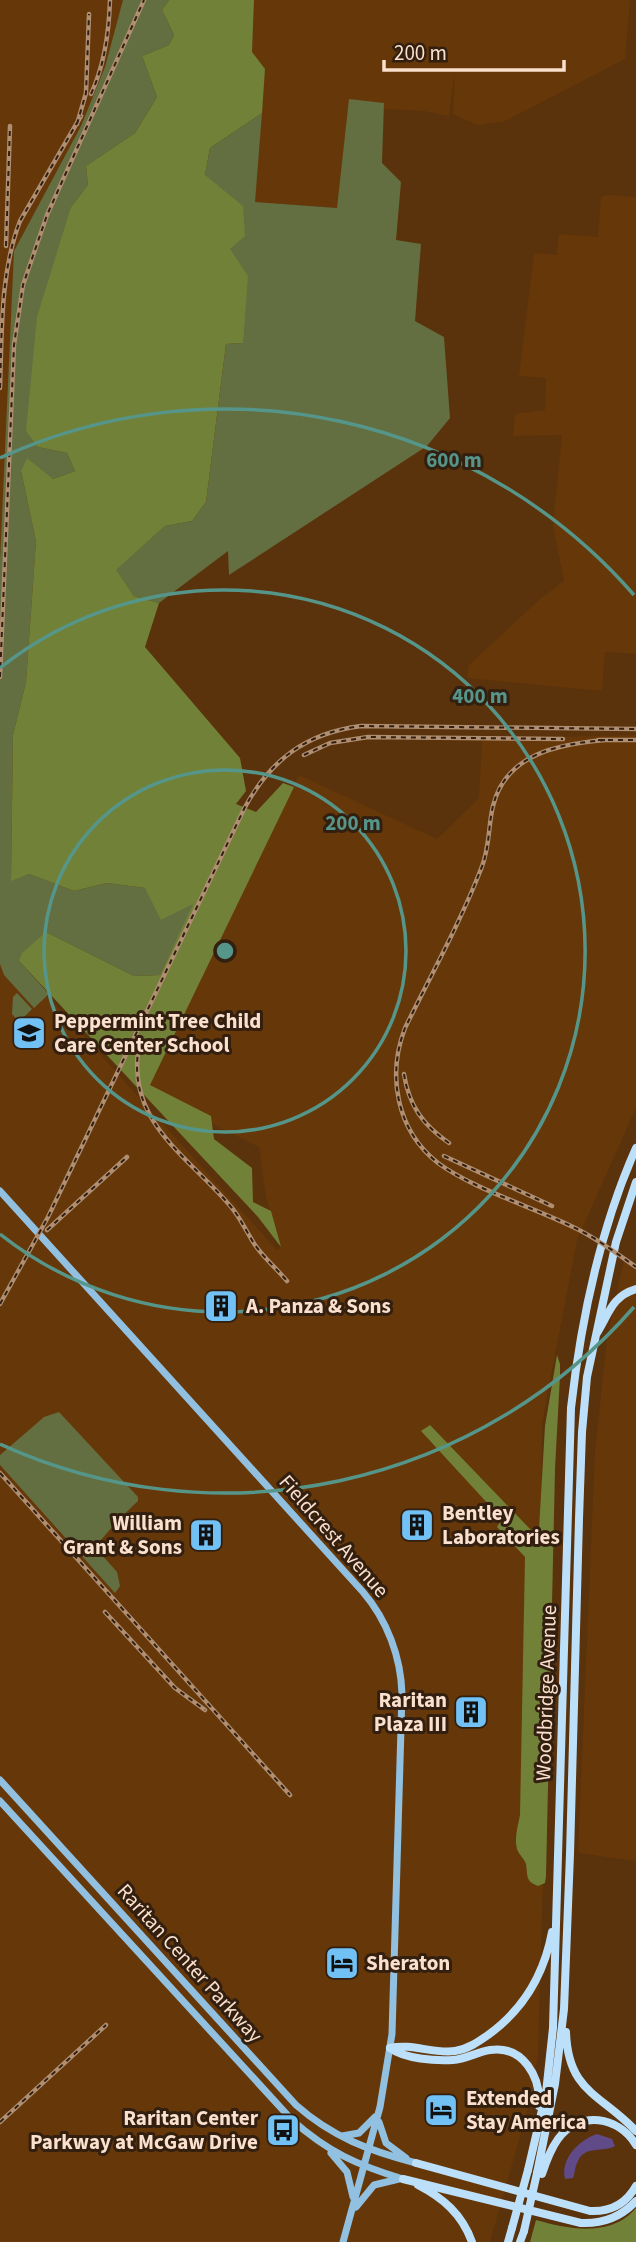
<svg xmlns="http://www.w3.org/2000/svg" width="636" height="2242" viewBox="0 0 636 2242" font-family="'Source Sans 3',sans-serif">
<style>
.built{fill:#663809}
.green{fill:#636e41}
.forest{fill:#728138}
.water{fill:#604a87}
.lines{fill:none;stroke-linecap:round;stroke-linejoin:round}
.secondary{stroke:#91c0e0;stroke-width:7}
.primary{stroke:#bde0fa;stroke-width:8}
.rail-casing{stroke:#af8e72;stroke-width:4.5}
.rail{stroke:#321f10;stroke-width:2;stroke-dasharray:5;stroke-linecap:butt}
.primary-bridge{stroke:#bde0fa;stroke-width:8}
.ring{fill:none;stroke:#56968a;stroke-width:3.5}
.labels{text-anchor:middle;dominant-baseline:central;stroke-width:6;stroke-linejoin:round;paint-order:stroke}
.poi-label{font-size:21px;font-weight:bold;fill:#fae0cd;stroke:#321f10;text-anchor:start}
.street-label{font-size:21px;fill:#fae0cd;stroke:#321f10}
.centre{fill:#56968a;stroke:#321f10;stroke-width:3.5}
.ring-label{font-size:21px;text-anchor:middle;font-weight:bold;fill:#56968a;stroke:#321f10;stroke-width:6;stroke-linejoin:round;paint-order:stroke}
</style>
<rect width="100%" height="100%" fill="#5a320b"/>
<!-- built -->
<path class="built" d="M0 0H154L0 937Z
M254 0H630L625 59 505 121 477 125 453 114 455 69 449 116 424 111 384 109V103L337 208 254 202 265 69 252 52Z
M609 195 636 197V654L605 652 602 691 467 678 469 665 540 599 564 581 553 525 562 435 513 436 515 414 545 410 546 378 519 376 534 253 557 255 559 234 598 237 601 197Z
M636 735V1108L577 1240 542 1423 541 1523H553L538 2053 532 2094 490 2242H0V944L277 1250 281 1247 266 1197 259 1147 147 1091 299 775 437 839 479 798 482 739Z
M624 1260 636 1264V1861L578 1853 595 1452 607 1339Z"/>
<!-- green -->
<path class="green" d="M123 0H169L162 10 174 35 169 45 142 56 157 97 135 133 86 166 88 185 71 207 38 447 67 453 75 471 53 479 21 471 36 541 26 682 13 735 11 880 29 874 74 891 107 883 145 888 194 904 160 975 134 976 46 932 19 961 49 994 34 1008 4 975 0 964V561L14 251 81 126 105 67Z
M349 99 384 103 382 163 401 182 396 240 421 244 415 321 444 337 450 418 427 446 229 575 228 551 159 603 134 596 115 570 165 526 192 521 206 502 226 344 243 343 230 249 205 175 210 148 262 113 255 202 337 208Z
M17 993 32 1009 19 1022 12 1014 13 997Z
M59 1412 138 1497V1501C122 1516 109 1530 95 1547L117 1572 120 1586 115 1593 0 1465V1455L44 1417Z"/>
<!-- forest -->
<path class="forest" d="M169 0H254L252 52 265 69 262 113 210 148 205 175 243 206 245 236 230 249 248 276 243 343 226 344 206 502 192 521 165 526 116 570 134 596 159 603 145 647 240 758 246 791 236 804 256 812 283 783 294 787 150 1085 211 1116 214 1139 252 1168 253 1202 271 1211 281 1247 258 1217 19 961 22 953 46 932 134 976 160 975 193 904 161 920 145 888 107 883 74 891 29 874 11 881 13 735 26 682 36 541 21 471 27 458 53 479 75 471 67 453 38 447 26 431 37 317 71 207 88 185 86 166 135 133 157 97 142 56 169 45 174 35 162 10Z
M557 1355 560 1364V1376L555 1469 546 1876 545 1883 538 1886C525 1881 528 1876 526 1864 524 1858 519 1855 517 1849 514 1838 518 1826 520 1815L525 1557 497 1527 502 1519 421 1431 430 1425 531 1530 539 1529 545 1426Z
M636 2208V2242H530L536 2220C568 2229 611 2238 636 2208Z"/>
<!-- water -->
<path class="water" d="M597 2134 612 2139 615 2146C603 2153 585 2145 578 2161 575 2166 575 2173 573 2178L565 2179C560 2159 579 2140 597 2134Z"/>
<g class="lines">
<!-- secondary -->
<path class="secondary" d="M0 1191 363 1592C387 1620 401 1657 402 1694L392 2034 380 2107 343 2242
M0 1780 296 2105C332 2137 370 2151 416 2163
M0 1801 292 2120C328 2152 357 2165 403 2179
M379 2122 386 2143 406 2158
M342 2136 359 2133 375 2117
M331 2153 347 2172 353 2197
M356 2207 374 2185 399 2179"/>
<!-- primary -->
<path class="primary" d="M597 1333C609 1314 612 1296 636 1289
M566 2032C568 2092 601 2094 636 2131
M390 2048C412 2043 433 2054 455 2051 468 2049 478 2042 488 2035 524 2009 544 1975 552 1932
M390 2048C405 2059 435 2061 453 2060 466 2059 477 2052 490 2050 523 2045 541 2077 539 2106
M416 2163 590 2211C610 2212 626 2204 636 2186
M528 2170 546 2093 553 2028 571 1408C581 1320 600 1229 636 1148
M537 2173 555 2084 564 2009 570 1854 579 1519 582 1432 587 1377 616 1242 636 1182
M542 2174C546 2162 550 2150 558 2139 579 2110 619 2116 636 2145
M403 2179 581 2223C603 2224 621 2217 636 2201
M418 2185C443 2198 462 2214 472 2242
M508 2242 512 2228
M520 2242 524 2231"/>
<!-- rail casing -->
<g class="rail-casing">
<path id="rail" d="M91 94C105 64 109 32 110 0
M77 124 86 93 89 14
M6 246 10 126
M0 388C2 332 0 273 20 221L81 116
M0 677 14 345 23 285 47 215 144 0
M598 740H636
M605 740C560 744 506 753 493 806 488 826 490 848 481 869 460 923 431 975 405 1028 387 1075 396 1130 438 1163 473 1189 533 1207 573 1227 595 1237 616 1253 636 1267
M304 755 330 743 368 737 563 739
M141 1037C120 1119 187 1154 232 1208 241 1219 247 1233 255 1245 264 1258 277 1269 287 1281
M404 1074C409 1106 423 1125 449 1143
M444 1156 552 1206
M47 1230 127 1157
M0 1304 48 1217 244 809C270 760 306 733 361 726L636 729
M0 1473 290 1795
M105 1612 175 1688 205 1710
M0 2122 106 2025"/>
</g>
<!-- rail -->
<use href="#rail" class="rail"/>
<!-- primary-bridge -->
<path class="primary-bridge" d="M512 2228 528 2170
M524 2231 537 2173"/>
</g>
<!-- distance rings -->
<g class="ring">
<circle cx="225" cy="951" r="181"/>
<path d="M0 668A361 361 0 1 1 0 1234"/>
<path d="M634 1307A542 542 0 0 1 0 1444M0 458A542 542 0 0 1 634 595"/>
</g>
<!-- icons -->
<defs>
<g id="school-square" transform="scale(1.75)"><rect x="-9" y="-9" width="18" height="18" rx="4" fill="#72c1f5" stroke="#321f10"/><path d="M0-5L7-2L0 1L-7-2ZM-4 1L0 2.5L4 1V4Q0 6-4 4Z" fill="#111"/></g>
<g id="building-square" transform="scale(1.75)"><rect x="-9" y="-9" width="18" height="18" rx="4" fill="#72c1f5" stroke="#321f10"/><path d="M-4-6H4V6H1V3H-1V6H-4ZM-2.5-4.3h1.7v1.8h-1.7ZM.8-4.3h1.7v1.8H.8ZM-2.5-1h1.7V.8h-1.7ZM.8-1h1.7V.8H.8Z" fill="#111"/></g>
<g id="hotel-square" transform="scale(1.75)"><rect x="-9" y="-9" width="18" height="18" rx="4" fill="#72c1f5" stroke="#321f10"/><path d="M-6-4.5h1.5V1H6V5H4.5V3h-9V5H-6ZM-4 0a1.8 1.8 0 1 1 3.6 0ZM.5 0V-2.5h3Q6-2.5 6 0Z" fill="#111"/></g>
<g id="bus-square" transform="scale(1.75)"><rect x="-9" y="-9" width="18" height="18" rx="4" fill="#72c1f5" stroke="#321f10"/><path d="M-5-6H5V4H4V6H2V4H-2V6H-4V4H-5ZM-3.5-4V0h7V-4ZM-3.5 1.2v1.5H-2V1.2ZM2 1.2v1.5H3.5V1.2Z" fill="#111"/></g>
</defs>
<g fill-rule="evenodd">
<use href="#school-square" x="29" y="1033"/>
<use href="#building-square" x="221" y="1306"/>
<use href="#building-square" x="417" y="1525"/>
<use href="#building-square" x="206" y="1535"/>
<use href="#building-square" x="471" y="1712"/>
<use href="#hotel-square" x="342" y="1963"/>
<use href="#hotel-square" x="441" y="2110"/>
<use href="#bus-square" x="283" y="2130"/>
</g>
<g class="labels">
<!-- poi labels -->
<g class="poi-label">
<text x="54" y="1021">Peppermint Tree Child<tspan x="54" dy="24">Care Center School</tspan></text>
<text x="246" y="1306">A. Panza &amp; Sons</text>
<text x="442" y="1513">Bentley<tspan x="442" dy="24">Laboratories</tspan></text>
<text x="182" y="1523" text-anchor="end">William<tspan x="182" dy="24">Grant &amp; Sons</tspan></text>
<text x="447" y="1700" text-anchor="end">Raritan<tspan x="447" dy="24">Plaza III</tspan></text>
<text x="366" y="1963">Sheraton</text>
<text x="466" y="2098">Extended<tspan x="466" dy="24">Stay America</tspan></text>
<text x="258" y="2118" text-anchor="end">Raritan Center<tspan x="258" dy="24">Parkway at McGaw Drive</tspan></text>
</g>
<!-- street labels -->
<g class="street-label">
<text transform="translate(334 1536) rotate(49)">Fieldcrest Avenue</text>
<text transform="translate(546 1693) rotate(-88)">Woodbridge Avenue</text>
<text transform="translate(190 1963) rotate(48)">Raritan Center Parkway</text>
</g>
</g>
<circle cx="225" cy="951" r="10" class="centre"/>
<g class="ring-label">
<text x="454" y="467">600 m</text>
<text x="480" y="703">400 m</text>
<text x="353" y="830">200 m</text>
</g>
<!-- scale -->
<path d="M384 60v10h180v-10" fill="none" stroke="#fae0cd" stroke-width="3.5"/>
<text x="394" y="60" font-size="21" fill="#fae0cd" stroke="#321f10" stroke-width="5" paint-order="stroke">200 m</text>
</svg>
